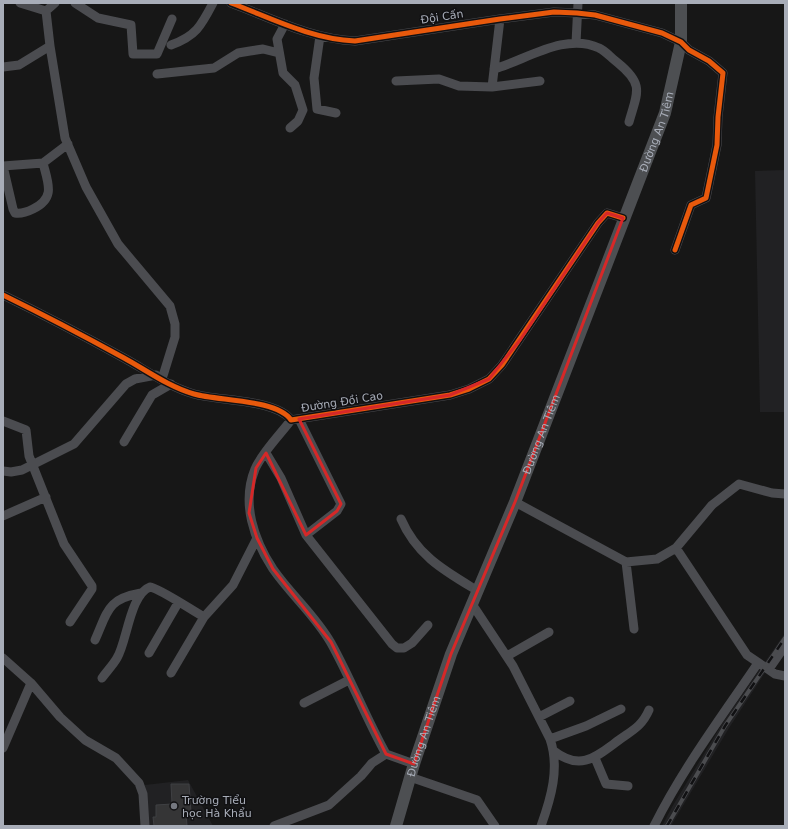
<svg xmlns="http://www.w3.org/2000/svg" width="788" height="829" viewBox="0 0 788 829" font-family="'DejaVu Sans',sans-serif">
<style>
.built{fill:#212123}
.building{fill:#353536;stroke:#3f4043}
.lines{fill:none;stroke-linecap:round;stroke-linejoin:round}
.minor{stroke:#4b4c50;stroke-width:9}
.major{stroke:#4d4f52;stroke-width:12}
.rail-casing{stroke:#4b4c4f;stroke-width:4}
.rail{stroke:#111113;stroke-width:2.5;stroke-dasharray:8;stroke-linecap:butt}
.cycleway-casing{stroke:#111113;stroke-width:8}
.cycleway{stroke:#e8590c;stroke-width:5}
.marked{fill:none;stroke:#d62828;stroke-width:3;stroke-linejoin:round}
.poi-dot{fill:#757880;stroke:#111113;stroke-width:1.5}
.labels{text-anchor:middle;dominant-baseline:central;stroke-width:3;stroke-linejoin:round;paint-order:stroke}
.street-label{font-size:11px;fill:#a8adb8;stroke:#111113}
.poi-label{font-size:11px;fill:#a8adb8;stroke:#111113;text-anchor:start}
</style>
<rect width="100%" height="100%" fill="#171717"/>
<!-- built -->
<path class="built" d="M785 170V412H760L755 171Z
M785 633V642L729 728 671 826H662L672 807 722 724Z
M188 780 213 826H147L145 785Z"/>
<!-- building -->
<path class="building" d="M171 784H189L191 812H186L187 826H154L153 817H156V805L172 804Z"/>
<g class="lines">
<!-- minor -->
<path class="minor" d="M20 3 46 11
M55 3 46 11 50 46 65 138 86 187 118 244 170 306 175 324V337L162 379
M75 3 98 18 131 25 133 54H157L172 19
M231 3C271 18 311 39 355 41L500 19 554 12 577 13 595 15 662 33 681 42 689 50 709 61 723 73 718 117 717 145 706 198 691 205 675 250
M285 24 277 39 283 73 295 85 303 110 298 121 290 128
M320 36 314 78 317 109 336 113
M576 43 578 3
M171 45C196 36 201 26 213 3
M3 67 19 65 50 46
M494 69C526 60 565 32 599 48 606 51 612 59 618 63 645 85 637 93 629 122
M157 74 214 68 238 53 250 51 263 49 279 53
M396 81 439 79 459 86 492 87 540 81
M492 87 500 19
M3 166 13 209 15 213C21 214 27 212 33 209 56 198 48 183 43 163
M3 166 43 163 68 144
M3 295C44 315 84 336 124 358 146 370 169 387 194 394 217 401 277 399 291 420L450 395 469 389 489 379 502 365 598 223 607 213 623 218
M299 419 341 504 337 511 306 535
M291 420C280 435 263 451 255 469 241 503 254 540 273 569 291 595 315 615 331 643 351 679 366 718 386 754L414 764
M3 421 26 430 29 456 64 544 92 586V589L70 622
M124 442 152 395 171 384
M266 453 281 478 306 535 392 644 397 648H404L412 643 428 625
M3 471 11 472 22 470 74 444 126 384 135 379 156 375
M515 502 626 562 657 559 676 548 712 505 739 484 772 493 785 494
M3 516 46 497
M401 519C417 556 445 571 478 591
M676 548 747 655 775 674 785 676
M626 562 634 629
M472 604 513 666 550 739C560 768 551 798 541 826
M95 640C108 611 107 599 141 593
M149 653 178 603
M507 656 549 632
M3 658 31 683 60 717 85 740 116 758 139 783 143 794 145 826
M769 669 785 646
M171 673 204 617
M102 678C107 671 113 665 117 658 127 642 130 594 150 587 159 588 193 611 204 617L233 585 257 538
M304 703 349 680
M539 717 570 701
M550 739 586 726 621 709
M3 748 31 683
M554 751C581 772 597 756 619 740 633 730 642 726 649 710
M595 758 606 784 628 786
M410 777 477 800 495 826
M274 826 329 805 361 776 372 763 386 754
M654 826C683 768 722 716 758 663"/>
<!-- major -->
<path class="major" id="s1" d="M396 826 414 764 451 654 515 502 665 113 681 42V3"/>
<!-- rail casing -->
<g class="rail-casing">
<path id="rail" d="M667 826 725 726 785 638"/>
</g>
<!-- rail -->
<use href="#rail" class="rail"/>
<!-- cycleway casing -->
<g class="cycleway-casing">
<path id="cycleway" d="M231 3C271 18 311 39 355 41L500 19 554 12 577 13 595 15 662 33 681 42 689 50 709 61 723 73 718 117 717 145 706 198 691 205 675 250
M3 295C44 315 84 336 124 358 146 370 169 387 194 394 217 401 277 399 291 420L450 395 469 389 489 379 502 365 598 223 607 213 623 218"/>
</g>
<!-- cycleway -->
<use href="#cycleway" class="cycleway"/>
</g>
<!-- marked area -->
<path class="marked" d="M607 213 623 218 515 502 451 654 414 764 386 754 331 642 273 569 257 538 249 513 256 468 266 453 306 535 337 511 341 504 299 419 450 395 489 379 520 340 598 223Z"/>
<!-- markers -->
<circle class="poi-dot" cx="174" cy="806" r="4"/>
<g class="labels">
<!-- street labels -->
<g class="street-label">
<text transform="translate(442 17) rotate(-9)">Đội Cấn</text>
<text stroke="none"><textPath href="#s1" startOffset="742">Đường An Tiêm</textPath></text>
<text transform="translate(342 402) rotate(-9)">Đường Đồi Cao</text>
<text stroke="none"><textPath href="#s1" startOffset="418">Đường An Tiêm</textPath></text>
<text stroke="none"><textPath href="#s1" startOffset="94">Đường An Tiêm</textPath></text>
</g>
<!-- poi labels -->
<g class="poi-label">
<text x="182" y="800">Trường Tiểu<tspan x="182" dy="13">học Hà Khẩu</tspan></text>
</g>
</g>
<!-- border -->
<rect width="788" height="829" fill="none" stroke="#a8adb8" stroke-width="8"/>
</svg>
